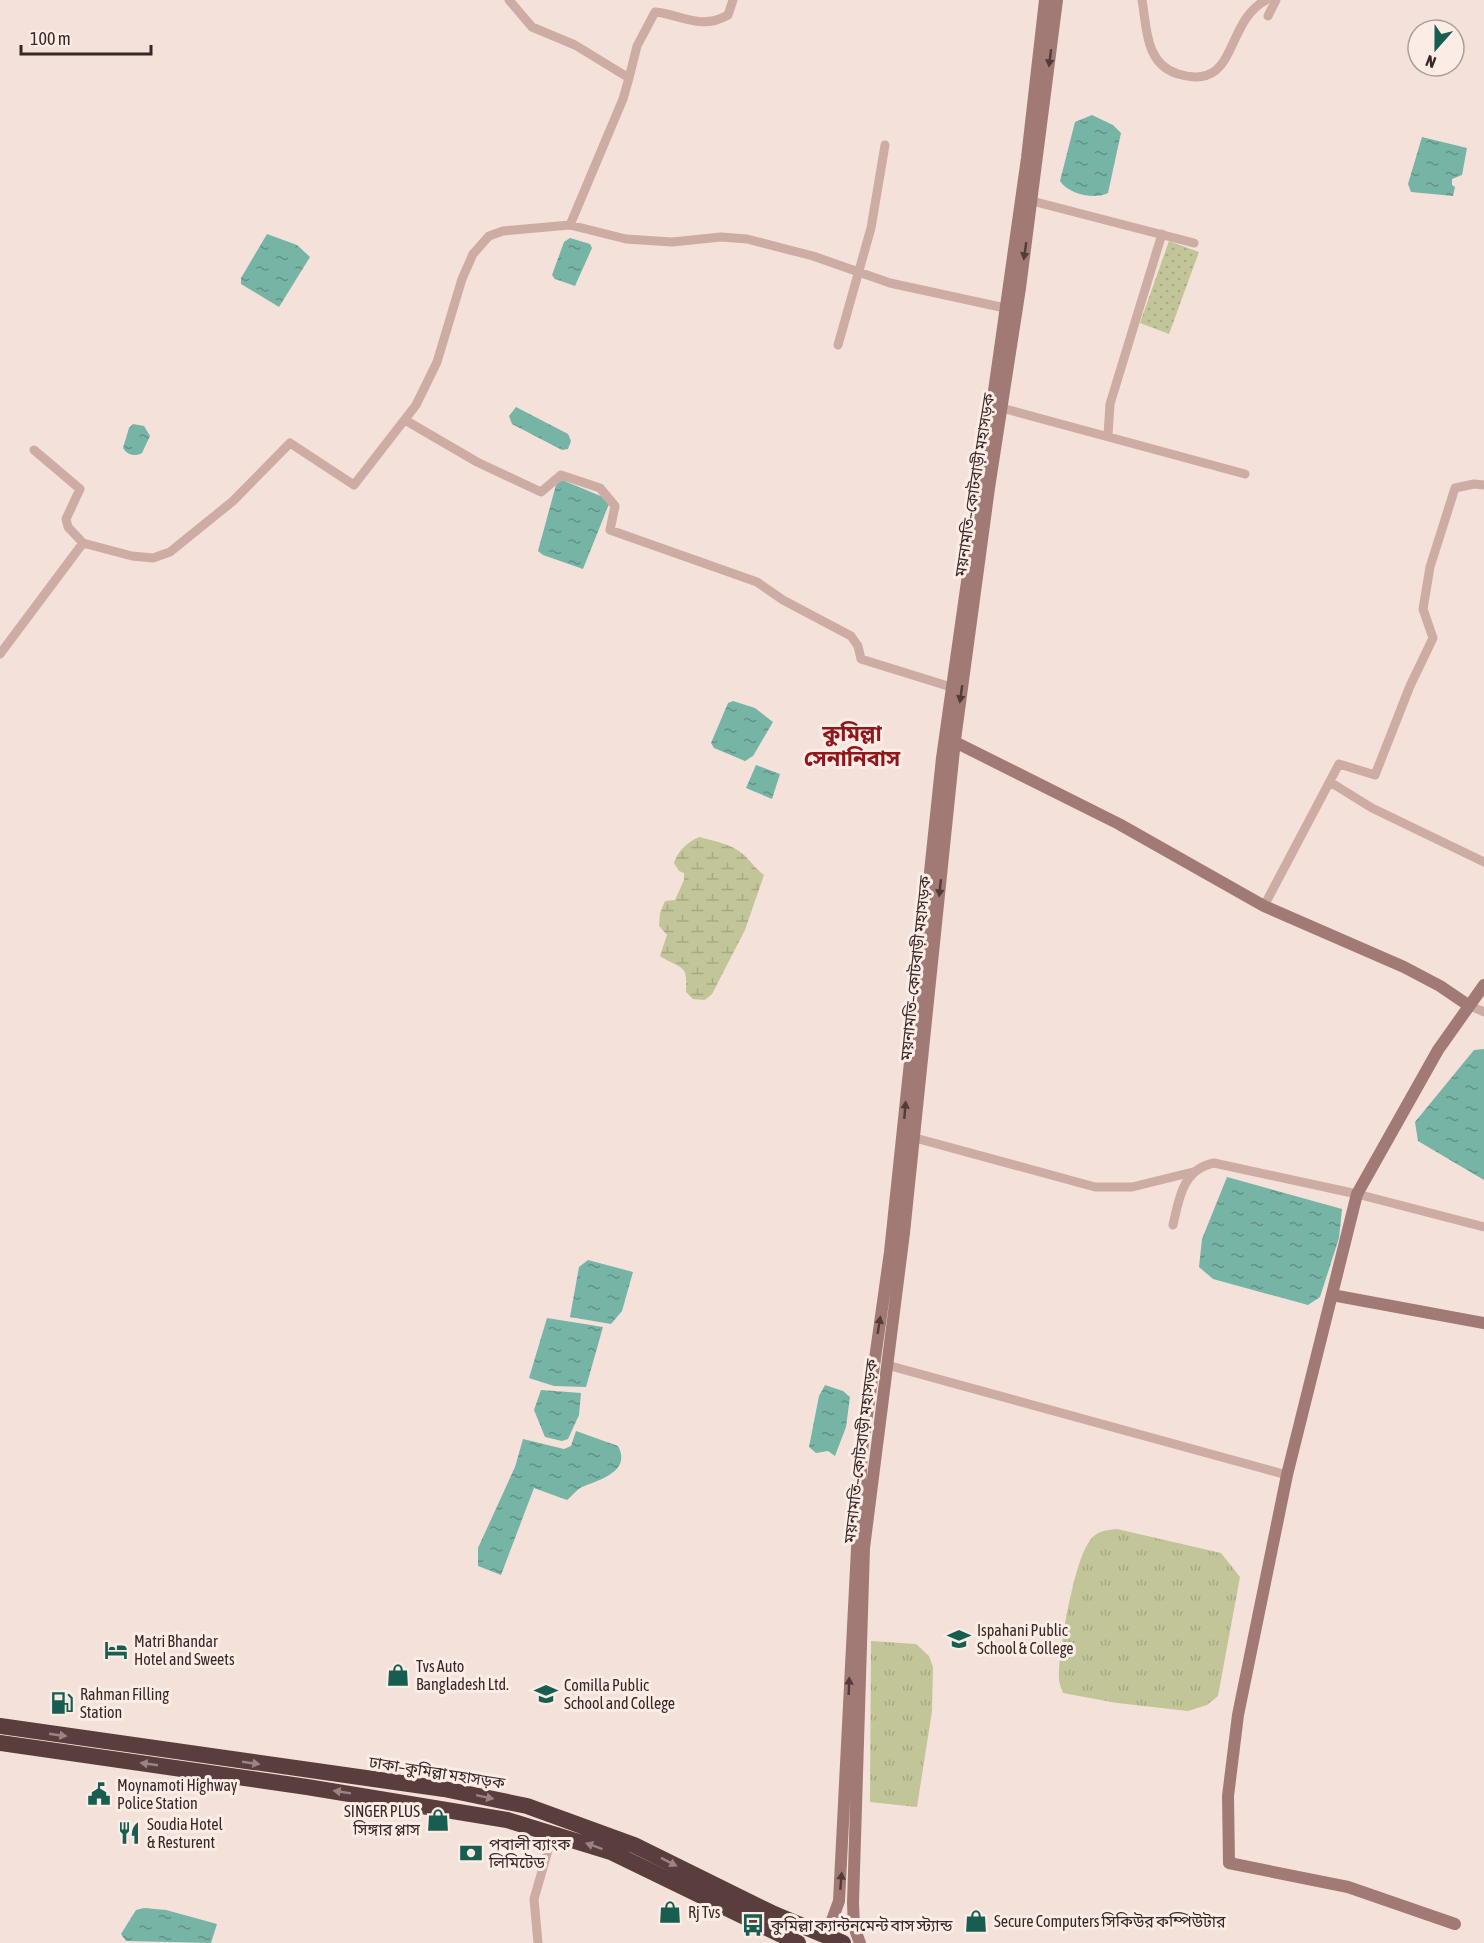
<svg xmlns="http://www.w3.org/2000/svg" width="1484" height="1943" viewBox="0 0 1484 1943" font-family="'Asap Condensed','Noto Sans Bengali',sans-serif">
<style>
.grass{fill:url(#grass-tufts)}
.wetland{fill:url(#wetland-marsh)}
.garden{fill:url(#garden-dots)}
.water{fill:url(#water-ripples)}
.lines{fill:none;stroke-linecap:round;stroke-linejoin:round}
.street{stroke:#cdaca4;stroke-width:9}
.secondary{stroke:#a17a75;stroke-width:12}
.highway{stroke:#5a3e3d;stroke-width:16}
.oneway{fill:#523c3a}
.oneway2{fill:#9a8481}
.labels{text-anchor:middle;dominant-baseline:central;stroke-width:6;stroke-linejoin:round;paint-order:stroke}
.street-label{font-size:16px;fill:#382727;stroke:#fbece6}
.poi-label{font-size:16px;fill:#382727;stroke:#fbece6;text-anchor:start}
.district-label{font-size:22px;font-weight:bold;fill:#8f171b;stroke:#fbece6}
</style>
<defs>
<pattern id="grass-tufts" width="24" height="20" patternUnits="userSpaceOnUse" patternTransform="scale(1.5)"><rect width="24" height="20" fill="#c1c598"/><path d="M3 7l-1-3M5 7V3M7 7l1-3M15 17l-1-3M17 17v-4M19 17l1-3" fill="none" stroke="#a7a983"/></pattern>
<pattern id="wetland-marsh" width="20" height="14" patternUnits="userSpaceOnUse" patternTransform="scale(1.5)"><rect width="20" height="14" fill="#c1c598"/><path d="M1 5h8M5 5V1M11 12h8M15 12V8" fill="none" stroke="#a7a983"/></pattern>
<pattern id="garden-dots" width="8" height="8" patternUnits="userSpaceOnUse" patternTransform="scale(1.5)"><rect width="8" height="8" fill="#c1c598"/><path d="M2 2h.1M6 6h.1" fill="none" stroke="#a7a983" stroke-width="1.8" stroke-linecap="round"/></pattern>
<pattern id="water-ripples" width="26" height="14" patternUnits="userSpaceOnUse" patternTransform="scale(1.5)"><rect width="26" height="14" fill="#76b4a6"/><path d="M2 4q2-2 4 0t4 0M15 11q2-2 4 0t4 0" fill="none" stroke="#629287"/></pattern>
</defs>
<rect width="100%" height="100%" fill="#f4e1da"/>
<!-- grass -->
<path class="grass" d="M1117 1529 1221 1553 1240 1577 1218 1696 1207 1705 1188 1711 1117 1703 1063 1693C1062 1689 1059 1684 1059 1679 1058 1653 1074 1562 1089 1542 1096 1531 1105 1530 1117 1529Z
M871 1641 916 1644 929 1656 933 1667 932 1711 917 1807 870 1802Z"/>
<!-- wetland -->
<path class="wetland" d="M699 837C714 841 732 844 744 855 751 862 756 869 764 875L745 930 712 994 705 1000 693 999 686 992C688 963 682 970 660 956L667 935 659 926 660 913 665 901 675 900 684 880V873L679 871 674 863C678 850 688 842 699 837Z"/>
<!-- garden -->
<path class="garden" d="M1169 241 1199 252 1169 334 1140 323Z"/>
<!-- water -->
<path class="water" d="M1092 115 1113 125 1121 133 1108 193C1095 200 1068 194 1060 181L1075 122Z
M1422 137 1467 148 1462 175 1452 179V185L1455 187 1453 196 1411 192 1408 184Z
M267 234 297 245 310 257 279 307 241 284V278Z
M570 238 590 244 592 248 575 286 555 279 552 275 564 242Z
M516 407 568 434 571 441 568 449 562 450 512 424 509 416Z
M133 424 144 426 150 436 142 453C135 457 127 455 123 448L129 428Z
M562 480 603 497 609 504 583 569 543 555 538 551 556 485Z
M733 701 755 708 773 722 753 756 745 761 714 748 711 743 728 703Z
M756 765 780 774 772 799 746 788Z
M1484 1049V1180L1418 1141 1415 1122 1474 1050Z
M1227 1177 1342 1209 1339 1238 1320 1297 1308 1305 1213 1279 1199 1267 1202 1239Z
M588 1260 633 1272 622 1311 611 1324 570 1317 579 1267Z
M547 1318 603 1327 586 1387 554 1386 529 1378Z
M825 1385 843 1391 850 1397 846 1427 835 1456 828 1451 816 1453 809 1447 819 1396Z
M541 1390 581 1393 579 1415 568 1439 562 1441 545 1437 534 1410Z
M576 1431 618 1446C632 1472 598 1480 582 1487 576 1490 572 1496 567 1500L534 1488 501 1575 478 1566V1548L515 1467 523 1439 564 1449 571 1446Z
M144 1908 166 1910 217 1924 211 1943 126 1941 121 1934 136 1910Z"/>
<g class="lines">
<!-- street -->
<path class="street" d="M509 0 532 27 575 45 629 78 623 99 570 225
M1142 0C1147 28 1145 64 1178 74 1239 92 1223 23 1266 0
M1268 16 1276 0
M629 78 637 46 655 12C680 14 700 31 728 15L733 0
M1032 201 1194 243
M838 345 871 228 885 145
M1002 408 1245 474
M405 420 477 462 541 492 561 475 600 488 615 506 610 530 757 582 783 600 851 636 858 646 861 659 951 687
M1108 435 1110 404 1162 234
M34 450 80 489 66 519 68 527 83 543 132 556 153 558 170 552 233 501 290 443 354 485 416 405 437 362 462 279 473 254 489 236 503 231 570 225 626 239 672 242 721 237 747 239 813 256 890 283 1005 308
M0 654 83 543
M1330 782 1372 808 1484 862
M1264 906 1339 764 1375 775 1410 686 1433 638 1423 609 1430 567 1455 488 1474 484 1484 485
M1468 1005 1484 1012
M908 1136 1095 1187H1132L1193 1172
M1173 1225C1179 1198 1183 1169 1214 1163L1357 1194 1484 1227
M887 1365 1287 1475
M538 1943 534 1899 553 1833"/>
<!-- secondary -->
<path class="secondary" d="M949 739 1119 824 1264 906 1404 967 1440 986 1468 1005
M1332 1295 1484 1323
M1455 1924 1348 1887 1229 1863 1228 1796 1238 1715 1287 1475 1357 1194 1438 1050 1484 985
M822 1935 831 1923 839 1901 862 1451 890 1252 942 758 1027 158 1045 0
M860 1943 854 1927 853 1903 864 1548 904 1233 955 740 989 488 1020 288 1057 0"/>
<!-- highway -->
<path class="highway" d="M0 1726 444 1789 527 1806 634 1845 774 1914 843 1943
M0 1743 307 1787 507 1820 611 1852 798 1943"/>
</g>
<!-- one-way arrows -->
<defs><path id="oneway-solid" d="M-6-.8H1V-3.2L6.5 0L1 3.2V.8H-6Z" transform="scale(1.5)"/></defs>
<g class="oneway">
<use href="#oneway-solid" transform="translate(1050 58) rotate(97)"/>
<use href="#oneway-solid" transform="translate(1025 251) rotate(98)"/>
<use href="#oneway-solid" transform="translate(961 694) rotate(98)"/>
<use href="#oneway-solid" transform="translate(940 888) rotate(96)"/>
<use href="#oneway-solid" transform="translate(905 1110) rotate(-85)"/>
<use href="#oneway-solid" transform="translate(879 1325) rotate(-81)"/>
<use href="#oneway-solid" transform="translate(849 1686) rotate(-88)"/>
<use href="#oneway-solid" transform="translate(841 1881) rotate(-85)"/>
</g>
<g class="oneway2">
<use href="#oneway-solid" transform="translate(58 1735) rotate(8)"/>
<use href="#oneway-solid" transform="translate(251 1763) rotate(8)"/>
<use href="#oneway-solid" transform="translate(149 1764) rotate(-172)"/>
<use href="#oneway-solid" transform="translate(342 1792) rotate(-171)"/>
<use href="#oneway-solid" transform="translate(485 1797) rotate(12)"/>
<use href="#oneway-solid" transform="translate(594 1846) rotate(-160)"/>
<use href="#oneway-solid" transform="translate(669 1862) rotate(27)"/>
</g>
<!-- icons -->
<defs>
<g id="school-bare" transform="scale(1.8)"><path d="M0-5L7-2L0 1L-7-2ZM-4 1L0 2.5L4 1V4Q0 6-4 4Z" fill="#185e50" stroke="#fbece6" stroke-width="2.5" paint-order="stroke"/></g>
<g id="hotel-bare" transform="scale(1.8)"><path d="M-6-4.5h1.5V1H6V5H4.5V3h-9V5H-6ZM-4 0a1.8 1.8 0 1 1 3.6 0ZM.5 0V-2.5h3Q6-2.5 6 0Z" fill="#185e50" stroke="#fbece6" stroke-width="2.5" paint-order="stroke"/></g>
<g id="shop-bare" transform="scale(1.8)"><path d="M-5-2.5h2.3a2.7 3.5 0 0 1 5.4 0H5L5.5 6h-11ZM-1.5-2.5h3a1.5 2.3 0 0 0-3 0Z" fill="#185e50" stroke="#fbece6" stroke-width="2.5" paint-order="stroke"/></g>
<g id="fuel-bare" transform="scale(1.8)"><path d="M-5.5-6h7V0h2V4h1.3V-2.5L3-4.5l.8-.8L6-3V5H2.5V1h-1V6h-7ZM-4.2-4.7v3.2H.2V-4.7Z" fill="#185e50" stroke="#fbece6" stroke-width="2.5" paint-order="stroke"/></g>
<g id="civic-bare" transform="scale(1.8)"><path d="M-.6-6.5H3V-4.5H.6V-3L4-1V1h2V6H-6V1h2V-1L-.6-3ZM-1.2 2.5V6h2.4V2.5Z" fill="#185e50" stroke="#fbece6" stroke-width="2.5" paint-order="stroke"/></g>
<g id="restaurant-bare" transform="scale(1.8)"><path d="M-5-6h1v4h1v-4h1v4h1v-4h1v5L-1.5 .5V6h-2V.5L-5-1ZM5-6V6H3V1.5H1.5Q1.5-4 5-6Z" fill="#185e50" stroke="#fbece6" stroke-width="2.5" paint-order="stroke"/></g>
<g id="bank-bare" transform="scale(1.8)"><path d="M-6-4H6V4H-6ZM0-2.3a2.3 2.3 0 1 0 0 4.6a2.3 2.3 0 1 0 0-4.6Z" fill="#185e50" stroke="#fbece6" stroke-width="2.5" paint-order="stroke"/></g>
<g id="bus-bare" transform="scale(1.8)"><path d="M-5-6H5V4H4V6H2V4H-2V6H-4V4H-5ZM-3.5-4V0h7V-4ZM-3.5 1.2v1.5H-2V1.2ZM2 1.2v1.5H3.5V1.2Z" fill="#185e50" stroke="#fbece6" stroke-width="2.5" paint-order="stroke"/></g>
</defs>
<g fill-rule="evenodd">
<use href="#school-bare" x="959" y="1639"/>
<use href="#hotel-bare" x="116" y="1650"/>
<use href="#shop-bare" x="398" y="1675"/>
<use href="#school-bare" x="546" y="1694"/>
<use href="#fuel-bare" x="62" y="1703"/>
<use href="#civic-bare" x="99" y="1794"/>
<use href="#shop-bare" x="438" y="1820"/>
<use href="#restaurant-bare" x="129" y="1833"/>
<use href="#bank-bare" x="471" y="1853"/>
<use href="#shop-bare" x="670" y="1912"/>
<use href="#shop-bare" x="976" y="1921"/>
<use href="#bus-bare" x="753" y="1925"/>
</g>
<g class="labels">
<!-- street labels -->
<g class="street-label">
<text transform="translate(974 485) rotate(-81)">ময়নামতি–কোটবাড়ী মহাসড়ক</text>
<text transform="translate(915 968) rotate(-84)">ময়নামতি–কোটবাড়ী মহাসড়ক</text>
<text transform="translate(860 1451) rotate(-83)">ময়নামতি–কোটবাড়ী মহাসড়ক</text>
<text transform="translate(437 1772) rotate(9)">ঢাকা–কুমিল্লা মহাসড়ক</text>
</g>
<!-- poi labels -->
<g class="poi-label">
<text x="977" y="1630">Ispahani Public<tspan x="977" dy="18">School &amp; College</tspan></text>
<text x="134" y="1641">Matri Bhandar<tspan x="134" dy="18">Hotel and Sweets</tspan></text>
<text x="416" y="1666">Tvs Auto<tspan x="416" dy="18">Bangladesh Ltd.</tspan></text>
<text x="564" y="1685">Comilla Public<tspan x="564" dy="18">School and College</tspan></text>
<text x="80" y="1694">Rahman Filling<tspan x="80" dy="18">Station</tspan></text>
<text x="117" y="1785">Moynamoti Highway<tspan x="117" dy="18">Police Station</tspan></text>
<text x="420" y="1811" text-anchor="end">SINGER PLUS<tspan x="420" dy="18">সিঙ্গার প্লাস</tspan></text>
<text x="147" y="1824">Soudia Hotel<tspan x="147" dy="18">&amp; Resturent</tspan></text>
<text x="489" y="1844">পূবালী ব্যাংক<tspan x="489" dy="18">লিমিটেড</tspan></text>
<text x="688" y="1912">Rj Tvs</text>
<text x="994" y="1921">Secure Computers সিকিউর কম্পিউটার</text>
<text x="771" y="1925">কুমিল্লা ক্যান্টনমেন্ট বাস স্ট্যান্ড</text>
</g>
<!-- district labels -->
<g class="district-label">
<text x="852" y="733">কুমিল্লা<tspan x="852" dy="25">সেনানিবাস</tspan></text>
</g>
</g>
<!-- north arrow -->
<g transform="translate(1436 48) rotate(201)"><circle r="28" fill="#fbece6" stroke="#ad9d9a" stroke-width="1.5"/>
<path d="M0-4.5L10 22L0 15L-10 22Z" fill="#185e50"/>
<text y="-9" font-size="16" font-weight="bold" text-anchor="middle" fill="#382727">N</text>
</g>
<!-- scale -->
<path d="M21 45v9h130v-9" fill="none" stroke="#382727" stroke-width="3"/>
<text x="30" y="45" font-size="18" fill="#382727" stroke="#fbece6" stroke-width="4.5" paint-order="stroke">100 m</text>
</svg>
